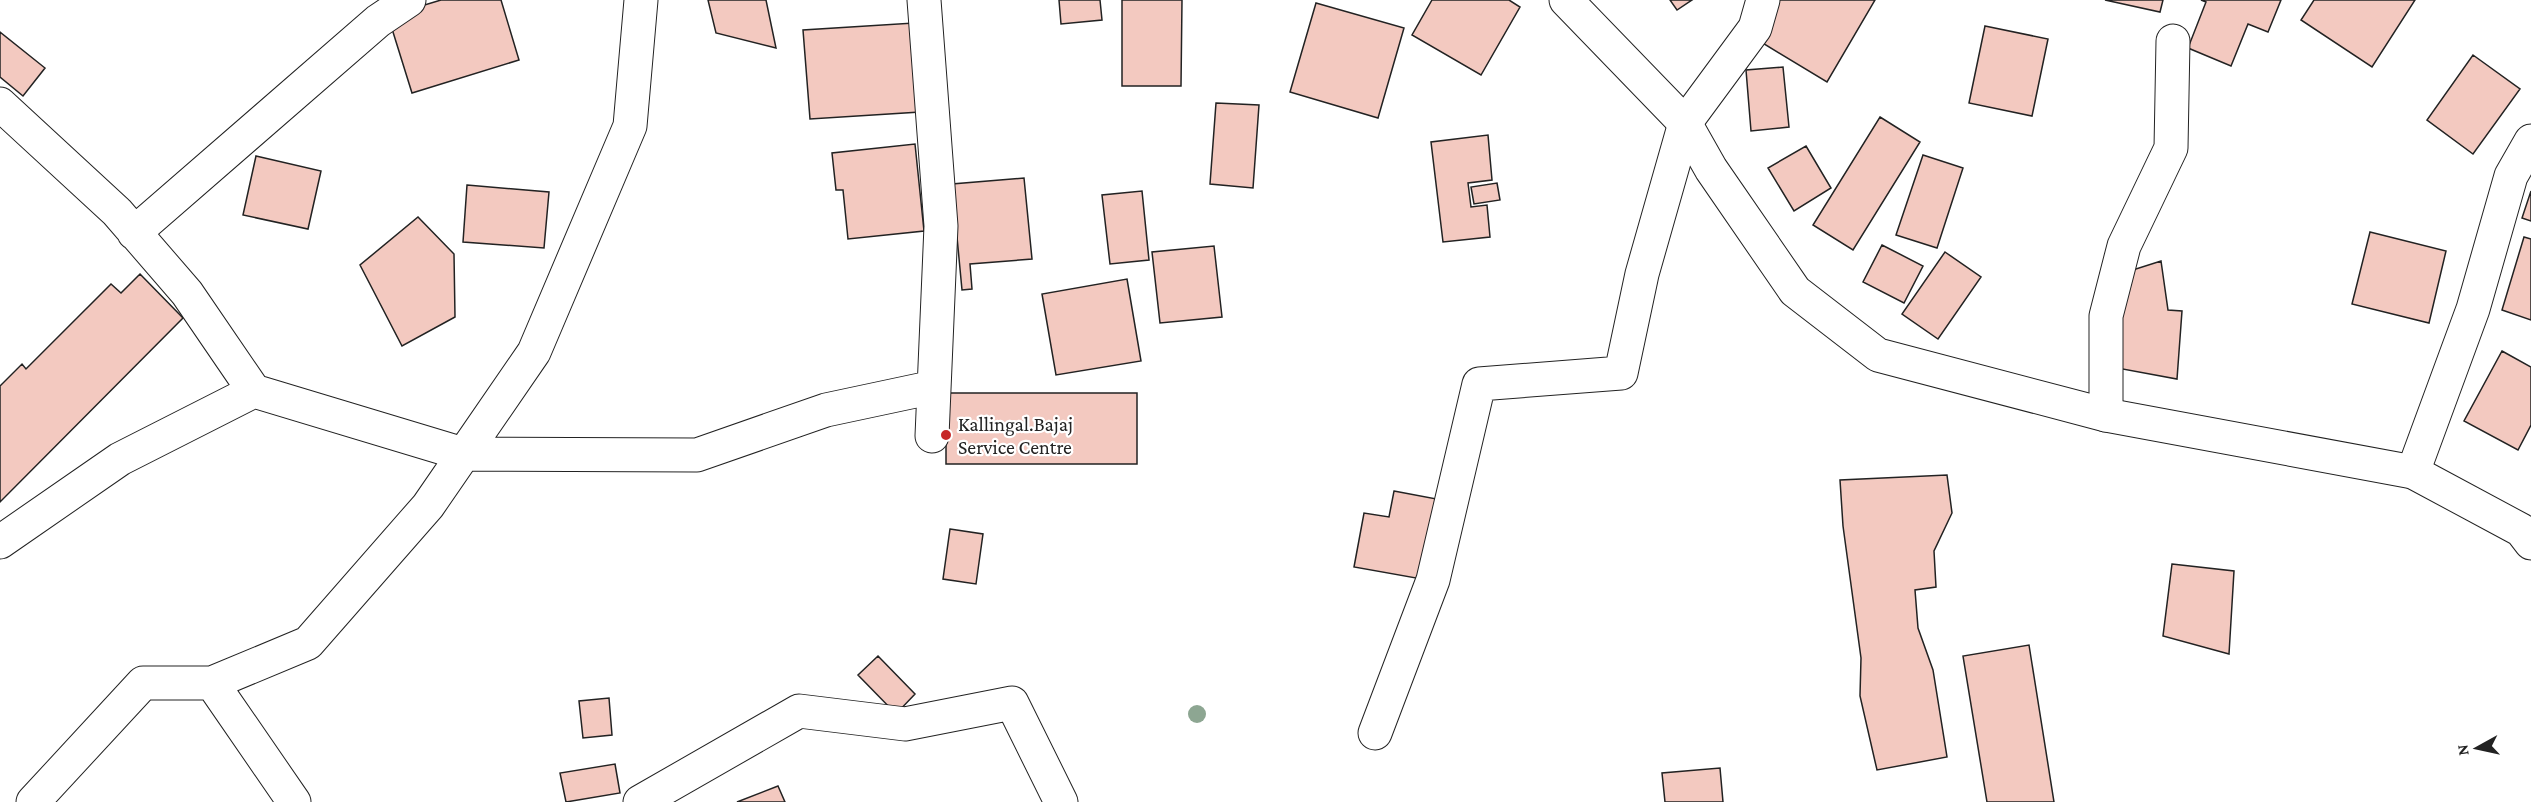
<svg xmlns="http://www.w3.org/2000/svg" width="2531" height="802" viewBox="0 0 2531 802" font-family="'Crimson Pro',serif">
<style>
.building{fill:#f3c9c0;stroke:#222;stroke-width:1.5}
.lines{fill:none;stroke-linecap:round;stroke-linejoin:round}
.minor-casing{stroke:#222;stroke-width:35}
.secondary-casing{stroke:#222;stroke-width:35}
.minor{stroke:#fff;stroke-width:33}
.secondary{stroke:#fff;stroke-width:33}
.tree{fill:#8da692}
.poi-dot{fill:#c62828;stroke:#fff;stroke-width:2}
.labels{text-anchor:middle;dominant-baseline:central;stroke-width:4.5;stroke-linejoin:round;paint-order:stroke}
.poi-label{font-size:20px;fill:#222;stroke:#fff;text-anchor:start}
</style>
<rect width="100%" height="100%" fill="#fff"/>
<!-- building -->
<path class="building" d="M441 0H501L519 60 412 93 388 16Z
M708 0H766L776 48 716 33Z
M1059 0H1100L1102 20 1061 24Z
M1122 0H1182L1181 86H1122Z
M1432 0H1509L1520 7 1481 75 1412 35Z
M1670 0H1692L1677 10Z
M1779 0H1875L1827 82 1756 39Z
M2105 0H2163L2160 12Z
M2201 0H2281L2268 32 2248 24 2231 66 2188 48 2206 2Z
M2314 0H2415L2372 67 2301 20Z
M1316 3 1404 28 1378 118 1290 92Z
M914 23 920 112 810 119 803 30Z
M1985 26 2048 39 2032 116 1969 103Z
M0 32 45 68 23 96 0 77Z
M2473 55 2520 89 2473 154 2427 120Z
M1783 67 1789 127 1751 131 1746 70Z
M1216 103 1259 105 1253 188 1210 184Z
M1880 117 1920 142 1853 250 1813 225Z
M1488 135 1492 180 1468 183 1471 207 1487 205 1490 237 1443 242 1431 142Z
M915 144 924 231 848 239 843 190H836L832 153Z
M1806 146 1831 188 1794 211 1768 168Z
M1923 155 1963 168 1937 248 1896 235Z
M256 156 321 171 308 229 243 215Z
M1024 178 1032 259 970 264 972 289 962 290 952 184Z
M1497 183 1500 200 1474 204 1471 187Z
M467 185 549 192 544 248 463 242Z
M1142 191 1149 260 1110 264 1102 195Z
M2531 191V221L2522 218Z
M418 217 454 254 455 317 402 346 360 265Z
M2370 232 2446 251 2429 323 2352 304Z
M2524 237 2531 239V320L2502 310Z
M1882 245 1923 266 1904 303 1863 282Z
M1214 246 1222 317 1160 323 1152 252Z
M1945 252 1981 277 1938 339 1902 314Z
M2161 261 2168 310 2182 311 2177 379 2117 368 2120 274Z
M140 274 183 318 0 502V386L22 364 26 369 111 284 121 293Z
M1127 279 1141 361 1056 375 1042 294Z
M2502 351 2531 367V425L2518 450 2464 421Z
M946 393H1137V464H946Z
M1947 475 1952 513 1934 551 1936 587 1915 590 1918 628 1933 670 1947 757 1877 770 1860 696 1861 658 1843 526 1840 480Z
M1394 491 1442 500 1427 580 1354 567 1364 513 1389 517Z
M950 529 983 534 976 584 943 579Z
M2172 564 2234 571 2229 654 2163 636Z
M2029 645 2054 802H1987L1963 656Z
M878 656 915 694 896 714 858 675Z
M609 698 612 735 583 738 579 701Z
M615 764 620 793 566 802 560 773Z
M1720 768 1723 802H1665L1662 773Z
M778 786 785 802H737Z"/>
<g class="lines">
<!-- minor casing -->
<g class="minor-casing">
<path id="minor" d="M924 0 941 226 932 436
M0 104 117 212 187 293 254 391 463 454 697 455 826 410 934 387
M134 233 378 21 409 0
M2106 415V316L2124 246 2171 148 2173 41
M2413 472 2473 309 2511 176 2531 141
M0 542 120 459 254 391
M212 683 308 643 428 506 534 352 630 126 641 0
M1375 733 1433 580 1479 384 1621 373 1642 274 1685 123 1755 28 1763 0
M33 802 143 683H212L294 802
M640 802 799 711 905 724 1012 703 1061 802"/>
</g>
<!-- secondary casing -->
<g class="secondary-casing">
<path id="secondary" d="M1566 0 1685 123 1711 169 1795 291 1878 355 2106 415 2413 472 2521 530 2531 543"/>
</g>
<!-- minor -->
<use href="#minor" class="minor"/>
<!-- secondary -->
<use href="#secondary" class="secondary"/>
</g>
<!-- trees -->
<circle class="tree" cx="1197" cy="714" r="9"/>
<!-- markers -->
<circle class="poi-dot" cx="946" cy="435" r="6"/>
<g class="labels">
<!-- poi labels -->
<g class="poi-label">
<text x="958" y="424">Kallingal.Bajaj<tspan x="958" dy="23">Service Centre</tspan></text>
</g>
</g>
<!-- north arrow -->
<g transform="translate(2477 748) rotate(262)" stroke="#ffffff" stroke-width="4.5" paint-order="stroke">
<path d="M0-4.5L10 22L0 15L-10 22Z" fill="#222222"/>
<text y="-9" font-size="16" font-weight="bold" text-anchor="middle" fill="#222222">N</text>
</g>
</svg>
